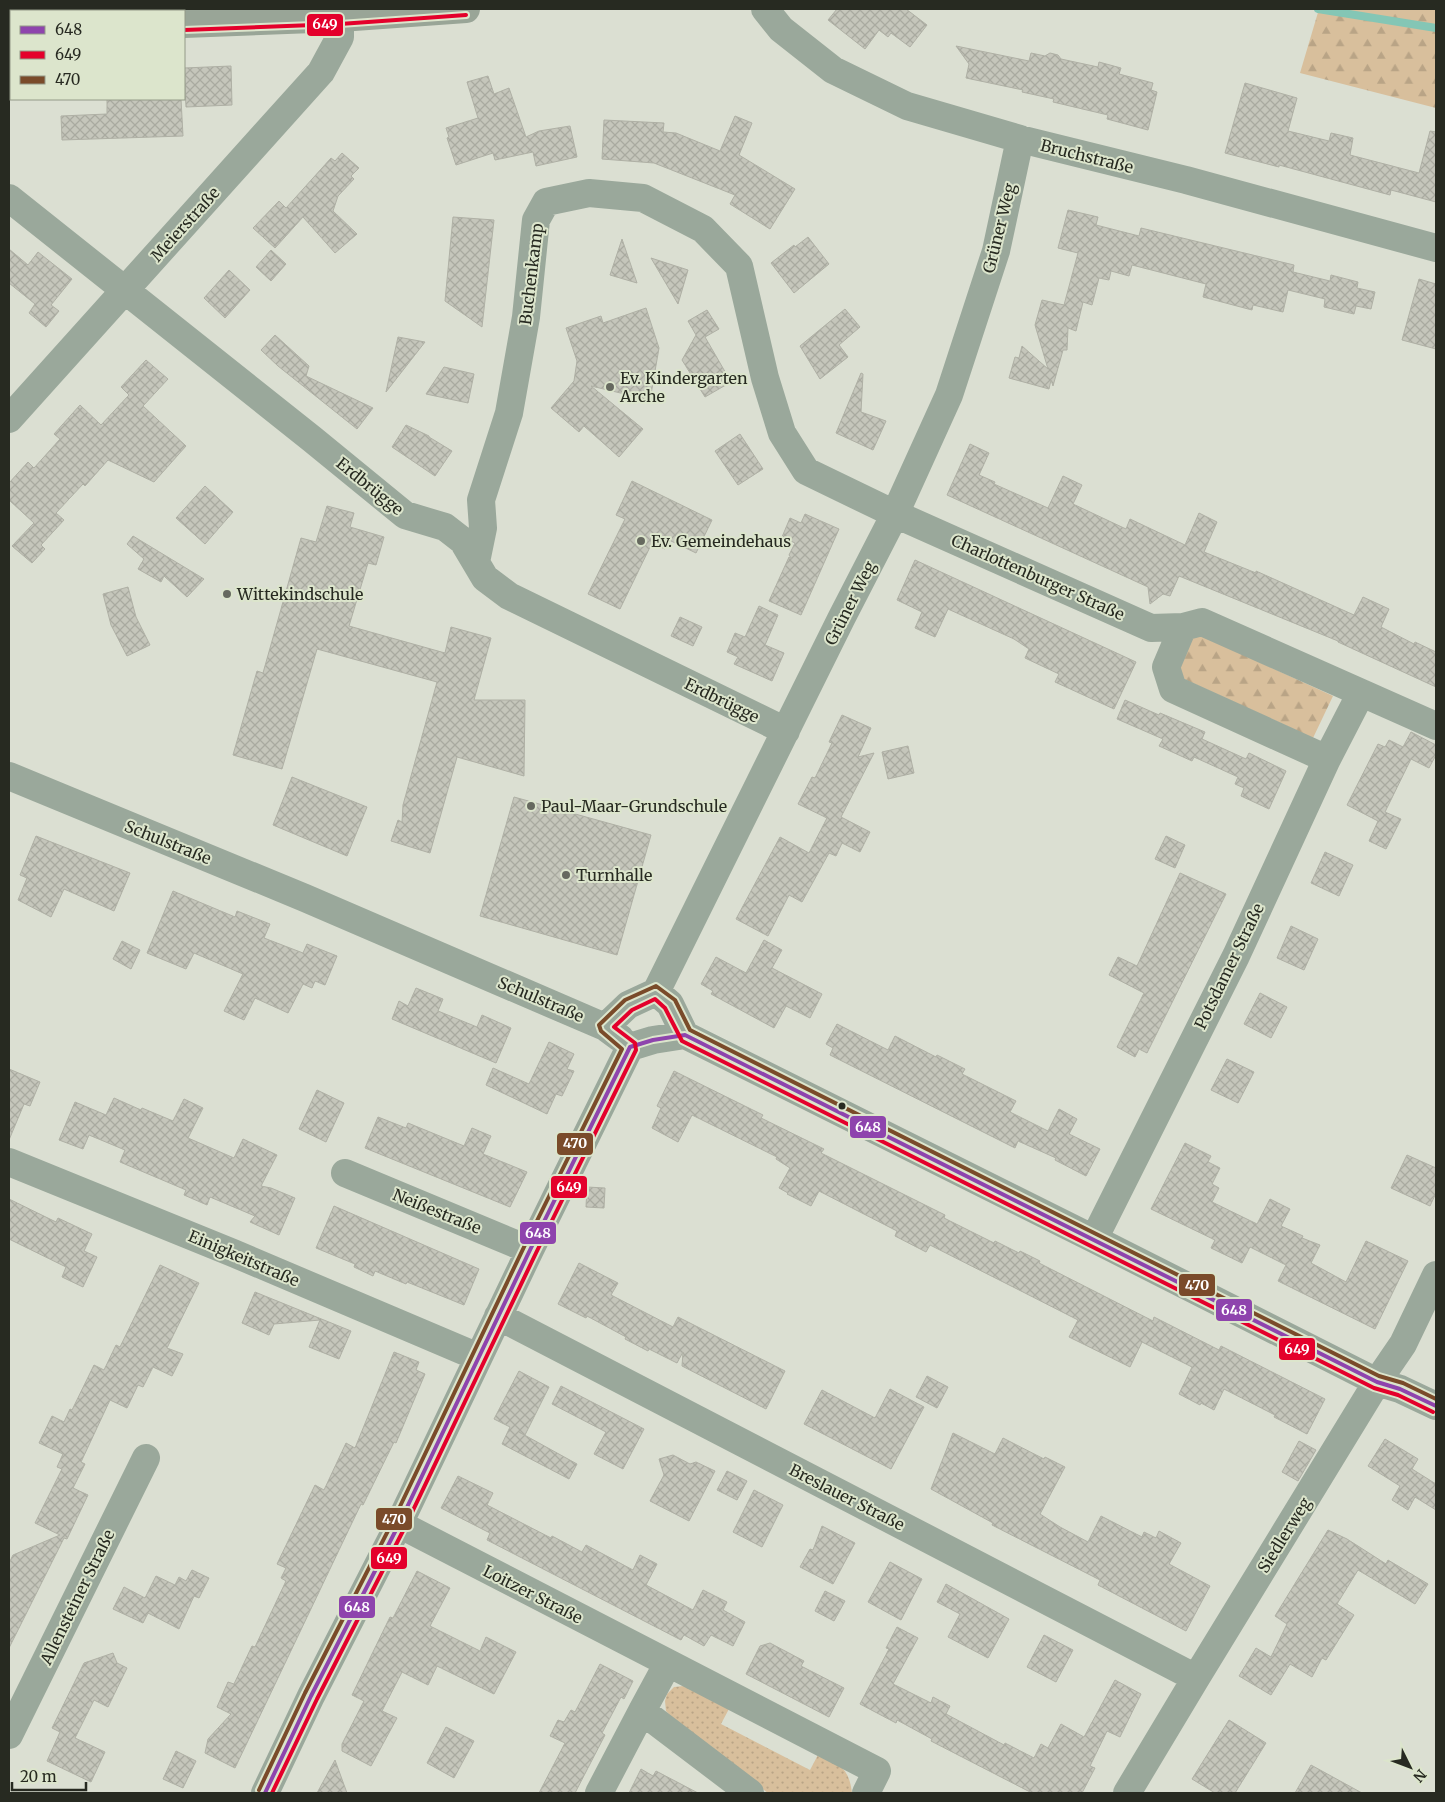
<svg xmlns="http://www.w3.org/2000/svg" width="1445" height="1802" font-family="Merriweather,serif">
  <style>
    .green { fill: url(#green-dots) }
    .forest { fill: url(#forest-firs) }
    .lines { fill: none; stroke-linecap: round; stroke-linejoin: round }
    .stream { stroke: #84c6b5; stroke-width: 8 }
    .building { fill: url(#building-cross-hatch); stroke: #afb0a5 }
    .minor { stroke: #9aa89b; stroke-width: 28 }
    .secondary { stroke: #99a597; stroke-width: 28 }
    .bus-1-casing { stroke: #dce5cc; stroke-width: 8 }
    .bus-2-casing { stroke: #dce5cc; stroke-width: 8 }
    .bus-3-casing { stroke: #dce5cc; stroke-width: 8 }
    .bus-1 { stroke: #8e44ad; stroke-width: 4 }
    .bus-2 { stroke: #e4002b; stroke-width: 4 }
    .bus-3 { stroke: #7a4b2a; stroke-width: 4 }
    .poi-dot { fill: #66695f; stroke: #dce5cc; stroke-width: 2 }
    .bus-dot { fill: #272a21; stroke: #dce5cc; stroke-width: 2 }
    .labels { text-anchor: middle; stroke-width: 4; stroke-linejoin: round; paint-order: stroke }
    .street-label { font-size: 16px; fill: #272a21; stroke: #dce5cc }
    .poi-label { font-size: 16px; fill: #272a21; stroke: #dce5cc; text-anchor: start }
    .line-badge { stroke: #dce5cc; stroke-width: 2 }
    .badge-label { font-size: 14px; text-anchor: middle; font-weight: bold; fill: #fff }
  </style>
  <defs>
    <pattern id="green-dots" width="8" height="8" patternUnits="userSpaceOnUse" patternTransform="scale(1.25)"><rect width="8" height="8" fill="#d8bf9c"/><path d="M2 2h.1M6 6h.1" fill="none" stroke="#b9a486" stroke-width="1.8" stroke-linecap="round"/></pattern>
    <pattern id="forest-firs" width="22" height="20" patternUnits="userSpaceOnUse" patternTransform="scale(1.25)"><rect width="22" height="20" fill="#d8bf9c"/><path d="M5 1l3.5 6h-7zM16 11l3.5 6h-7z" fill="#b9a486"/></pattern>
    <pattern id="building-cross-hatch" width="8" height="8" patternUnits="userSpaceOnUse" patternTransform="scale(1.25)"><rect width="8" height="8" fill="#c5c6bb"/><path d="M0 0l8 8M0 8l8-8" fill="none" stroke="#a9aaa0"/></pattern>
  </defs>
  <rect width="100%" height="100%" fill="#dbdfd2"/>
  <path class="green" d="M684,1686l46,21 -9,17 89,46 9,-17c21,11 30,15 33,40h-84l-91,-70 -11,-12 -1,-10 2,-7 7,-7z"/>
  <path class="forest" d="M1319,9h117v99l-136,-35z
    M1194,632l139,64 -20,42 -138,-63z"/>
  <g class="lines">
    <path class="stream" d="M1318,9l118,19"/>
  </g>
  <path class="building" d="M837,9h69l21,16 -17,22 -19,-14 -3,4 -9,-7 -14,19 -37,-29z
    M956,46l73,15 2,-8 14,3 5,-3 8,2 3,4 37,8 1,-5 22,6 -2,6 34,9 -2,7 6,2 -9,38 -41,-11 1,-4 -55,-13 1,-3 -32,-7 1,-2 -57,-12 3,-14z
    M231,66l1,39 -46,2 -2,-39z
    M488,76l6,18 15,-6 17,49 13,-6 31,-5 7,31 -41,9 -3,-14 -38,8 -2,-7 -37,12 -9,-27 2,-1 -3,-9 32,-10 -11,-36z
    M1245,83l52,15 -9,33 41,10 2,-8 22,5 -3,17 69,18 11,-42 6,1v70l-45,-12 -1,5 -111,-30v2l-54,-14z
    M107,99h74l2,37 -121,4 -1,-24 46,-2z
    M735,116l17,7 -13,32 56,34 -25,40 -40,-25 5,-9 -81,-32 -52,-4 2,-39 60,3 -1,9 13,1 44,18z
    M342,153l17,15 -8,8 3,3 -16,17 -5,15 24,23 -22,19 -32,-36 -28,31 -22,-20 26,-27 7,7 45,-50 4,3z
    M1068,210l30,7 -2,8 43,11 2,-8 153,37 -1,7 37,9 1,-6 27,7 -1,6 18,4 -4,17 -15,-3 -2,8 -30,-7 1,-8 -37,-9 -5,22 -30,-7 -1,5 -49,-13 3,-13 -74,-19 -3,11 -18,-5 -2,9 -10,-2 -7,27 -9,-3 -7,29 -8,-3 -1,22h-4l-10,36 -2,-6 -2,9 -40,-11 6,-21 4,1 3,-12 26,23 -13,-44 7,-25 22,5 14,-52 -20,-5z
    M453,217l41,3 -12,107 -37,-26z
    M808,237l21,27 -35,29 -23,-30 23,-18 1,2z
    M622,239l15,44 -27,-8z
    M9,249l19,16 10,-13 34,27 -21,26 8,6 -13,16 -17,-14 6,-9 -26,-21z
    M271,250l15,14 -15,17 -15,-14z
    M651,258l37,12 -10,34z
    M229,270l21,20 -25,28 -21,-20z
    M1419,279l17,5v65l-34,-9z
    M646,308l13,40 -9,52 -59,-14 52,43 -24,28 -35,-31 -5,6 -28,-24 23,-27 3,-20 -11,-33 35,-12 2,7z
    M845,309l15,18 -21,18 9,12 -28,22 -20,-33z
    M707,310l12,19 -14,8 26,45 -26,15 -23,-37 14,-25 -8,-14z
    M275,335l34,31 -3,10 67,32 -16,21 -79,-63 -17,-16z
    M398,337l27,5 -39,50z
    M146,360l22,19 -25,27 43,40 -32,36 -46,-22 -23,26 -2,-2 -27,29 8,7 -23,25 4,4 -13,14 -20,-17 22,-23 -25,-23v-17l19,-21 6,6 26,-29 -6,-5 26,-29 21,20 28,-30 -8,-8z
    M444,367l30,7 -6,29 -42,-9z
    M861,373l2,1 -2,38 25,9 -13,29 -37,-17z
    M406,425l23,11v1l23,14 -17,25 -43,-29z
    M740,434l23,35 -25,16 -23,-34z
    M970,444l19,9 -10,22 16,7 -1,2 54,24 15,-32 19,9 -9,19 53,25 4,-10 55,26 14,-32 18,9 -13,30 52,21v-2l98,44 9,-18 26,12 -8,18 33,17 1,-2 21,10v35l-98,-45v-1l-159,-65 -9,20 -7,-2 -13,10 -2,-17 -201,-92z
    M632,481l80,39 -16,33 -27,-13 -4,9 -13,-6 -32,66 -32,-15 37,-75 -9,-4z
    M205,486l28,26 -28,32 -29,-26z
    M327,506l27,7 -4,14 34,10 -8,28 -8,-2 -19,63 96,27 6,-26 40,11 -17,62h51l-1,76 -67,-19 -27,96 -39,-12 7,-21 4,2 1,-17 34,-123 -120,-33 -35,120 -49,-14 24,-84 6,2 38,-135 15,4z
    M805,514l34,15 -38,86 -32,-14 20,-44 3,2 -3,-4 6,-12 -13,-6 8,-19 11,5z
    M133,536l28,17 43,26 -17,18 -23,-21 -3,6 -23,-13 6,-10 -17,-15z
    M915,560l221,102 -22,47 -59,-27 4,-8 -34,-16 4,-9 -15,-10 -66,-30 -13,28 -20,-9 7,-16 -25,-12z
    M128,587l8,30 14,28 -23,11 -16,-31 -8,-31z
    M759,606l19,9 -13,30 19,8 -12,28 -38,-17 4,-7 -11,-5 8,-19 10,4z
    M680,617l22,10 -9,19 -22,-10z
    M1125,700l34,15 1,-2 45,19 -3,7 44,20 3,-6 37,18 -17,38 -28,-13 3,-8 -9,-4 3,-7 -44,-20 -2,4 -33,-15 4,-7 -46,-20z
    M842,715l29,13 -13,29 16,-4 -33,64 29,15 -10,20 -18,-9 -6,13 -7,-3 -27,49 -13,-7 -21,41 -32,-17 44,-82 29,16 18,-35 -29,-14 14,-27 3,1 17,-35 -3,-1z
    M1411,732l25,13v10l-7,13 -18,-9 -26,53 16,7 -15,30 -17,-8 9,-20 -31,-16 31,-61 7,3 4,-7 14,7z
    M908,746l6,27 -26,6 -6,-27z
    M292,777l75,30 -20,49 -74,-31z
    M514,797l137,38 -34,120 -137,-39z
    M36,836l94,37 -16,38 -50,-22 -13,28 -33,-17 9,-22 -7,-3z
    M1166,836l19,9 -10,23 -20,-9z
    M1325,852l28,13 -14,31 -28,-13z
    M1180,873l46,21 -79,159 -8,-4 -4,8 -18,-10 27,-54 -35,-18 9,-18 19,9z
    M173,891l62,26 2,-6 33,13 -6,14 39,15 4,-9 30,12 -12,29 -10,-4 -3,7 -9,-4 -15,29 -33,-15 -11,22 -20,-9 19,-37 -49,-21 -8,16 -39,-16z
    M1291,926l27,13 -14,31 -27,-12z
    M764,940l18,10 -10,18 50,26 -12,24 -24,-12 -12,22 -63,-34 2,-3 -12,-7 15,-27 30,16z
    M122,941l18,9 -9,19 -18,-10z
    M416,988l27,11 -5,12 39,16 5,-12 29,13 -15,35 -104,-44 7,-18 9,5z
    M1260,993l27,14 -16,31 -27,-14z
    M837,1024l51,26 7,-14 41,21 1,-2 28,14 -3,5 54,27 -6,11 38,19 11,-22 18,10 -8,15 31,15 -14,27 -31,-16 1,-2 -38,-17 -3,7 -185,-93 3,-7 -7,-4z
    M549,1042l25,12 -7,15 7,2 -12,25 -6,-2 -9,20 -61,-29 7,-17 36,16z
    M1227,1059l27,13 -16,31 -27,-13z
    M9,1069l31,13 -10,24 -6,-2 -15,36z
    M674,1071l89,44 -2,3 63,31 -3,4 124,62 -1,3 50,25 1,-2 24,12 1,-2 20,10 -1,2 114,58 1,-4 65,33 2,-4 104,53 -18,35 -33,-17 1,-2 -51,-26 -10,21 -13,-7 -1,2 -21,-11 13,-27 -50,-25 -12,25 -61,-30 9,-17 -55,-28 -93,-47 -4,7 -31,-16 2,-5 -78,-40 -8,15 -24,-12 1,-1 -9,-5 11,-20 -14,-9 1,-2 -85,-42 -14,27 -26,-14 9,-20 -4,-2z
    M317,1090l27,13 -18,39 -27,-13z
    M114,1098l27,12 1,-2 31,13 11,-22 19,9 -15,30 46,20 9,-19 34,16 -16,31 10,2 24,10 -16,37 -29,-13 5,-6 -45,-19 -3,8 -23,-10 2,-5 -66,-28 5,-12 -36,-15 -6,14 -24,-9 16,-38 31,13z
    M378,1117l28,11 2,-5 56,23 8,-18 19,8 -8,18 44,18 -17,35 -145,-59z
    M1185,1143l26,13 -3,6 12,6 -8,16 7,4 -7,14 45,22 13,-25 20,10 -9,17 22,10 -1,2 18,7 -9,18 35,19 20,-41 42,20 -33,68 -97,-48 8,-16 -36,-18 -8,16 -31,-15 4,-8 -64,-31z
    M1407,1155l29,13v25l-6,13 -39,-18z
    M587,1187l18,1 -1,20 -18,-1z
    M9,1199l47,23 2,-4 34,16 -8,17 13,6 -14,30 -21,-10 4,-10 -57,-28z
    M334,1206l145,63 -15,36 -57,-23 -1,2 -31,-13 -2,5 -19,-9 1,-3 -39,-16z
    M579,1263l39,20 -7,12 62,32 5,-10 107,54 -19,38 -84,-43 1,-14 -6,11 -28,-14 -1,2 -23,-12 1,-2 -39,-21 -1,2 -28,-14z
    M160,1265l39,18 -32,65 16,6 -11,22 -19,-9 -10,20 -5,-2 -11,23 -17,-8 -29,62 4,2 -12,24 15,7 -21,44 -3,-1 -55,110v-85l4,-8 47,-20 -25,-12 27,-54 -5,-2 6,-13 -24,-11 13,-27 12,6 6,-13 2,1 22,-45 10,5 12,-25 4,2z
    M255,1292l96,39 -12,28 -30,-12 11,-27 -46,4 -5,11 -27,-12z
    M394,1352l25,10 -3,8 9,4 -29,69 -2,-1 -31,63 -2,-1 -126,264 -30,-15 3,-14 23,-25 -14,-7 11,-25 6,2 18,-38 3,1 31,-66 -5,-3 5,-10 -9,-4 38,-79 9,5 22,-47 9,5z
    M519,1371l30,16 -24,48 -6,-3 58,32 -8,15 -67,-35 8,-17 -16,-8z
    M927,1376l21,11 -11,21 -21,-11z
    M561,1386l83,43 -21,40 -29,-15 12,-22 -54,-28z
    M890,1389l34,18 -33,62 -87,-45 18,-34 53,28z
    M953,1433l42,21 8,-16 41,21 1,-2 20,10 -25,47 20,13 28,15 13,-26 41,21 2,-5 12,6 3,-7 22,12 -12,21 41,22 -24,45 -88,-46 2,-5 -108,-55 1,-2 -62,-34z
    M1385,1439l33,20 -6,10 24,15v26l-21,-13 -7,13 -16,-10 8,-14 -32,-20z
    M1299,1441l17,9 -18,31 -16,-9z
    M673,1455l17,9 6,-2 19,9 -26,50 -39,-20 14,-26 -5,-16z
    M727,1471l20,10 -10,19 -20,-10z
    M458,1476l35,17 -6,12 64,33 1,-2 30,16 4,-7 47,25 7,-15 17,9 -11,21 47,25 10,-20 24,12 -4,8 22,12 -12,24 -22,-11 -7,11 -20,-11 -3,5 -194,-100 3,-7 -49,-25z
    M754,1490l29,15 -21,42 -29,-15z
    M822,1526l33,17 -22,41 -33,-17 10,-18 3,1z
    M1328,1530l19,9 39,25 2,-4 40,24 -13,20 -57,-34 -21,34 17,11 -28,45 -4,-2 -10,19 -22,-13 -19,31 -32,-19 17,-28 15,9 16,-33 -12,-8z
    M890,1562l32,17 -21,41 -33,-18z
    M192,1570l17,8 -10,20 -5,-2 -15,33 -31,-16 -5,10 -30,-14 11,-22 21,11 11,-22 19,9 4,-8 7,4z
    M417,1571l33,17 -20,38 50,25 6,-14 30,15 -22,42 -57,-28 -9,19 -26,-13 -20,39 15,7 -26,48 -29,-15v-7l22,-43 -12,-6 38,-78 3,1z
    M946,1584l63,35 -21,39 -40,-21 12,-23 -23,-12z
    M825,1591l20,10 -11,20 -19,-10z
    M897,1627l21,11 -25,46 38,19 2,-6 17,9 -4,8 58,31 1,-2 29,15 7,-14 7,4 13,-24 23,13 31,-57 26,14 -21,43 -13,-6 -17,35 5,2 -13,25h-50l-101,-52 1,-2 -35,-19 -1,3 -36,-19 29,-55 -3,-1z
    M1044,1635l29,15 -17,32 -29,-15z
    M770,1643l34,18 -3,5 43,22 -15,29 -83,-43 14,-28z
    M113,1653l4,10 10,5 -19,39 -14,-7 -19,38 30,14 -14,30 -44,-21 13,-29 -8,-4 32,-65z
    M600,1664l33,17 -9,18 -3,-2 -19,36 3,2 -30,58h-36l26,-50 -15,-7 8,-16 6,2 7,-12 4,2z
    M1229,1720l37,23 -31,50h-20l-23,-14z
    M446,1727l28,14 -20,37 -27,-15z
    M176,1751l20,10 -13,27 -20,-9z
    M335,1760l12,33h-30z
    M1311,1765l51,28h-67z
    M641,1769l12,7 3,-5 42,22h-69z"/>
  <g class="lines">
    <path class="minor" d="M765,9l16,20 52,41 74,36 113,33 166,41 250,68
      M9,198l303,241 93,76 40,12 18,14 22,37 24,18 277,135
      M9,419l312,-347 19,-35v-19
      M476,562l7,-34 -2,-28 28,-87 17,-96 10,-97 10,-18 43,-9 54,5 60,31 36,37 26,112 17,55 24,38 89,43 256,114 32,-1 19,-5 234,104
      M1183,627l-17,40 7,22 154,70
      M9,776l296,122 300,129 15,11
      M656,992l14,12 15,31
      M605,1027l23,-22 28,-13 185,-373 54,-105 54,-119 47,-144 24,-112
      M630,1047l23,-7 32,-5 409,204 283,143 23,7 36,17
      M9,1162l224,91 245,104
      M345,1173l185,77
      M1094,1239l142,-283 91,-197 34,-66
      M498,1316l698,362
      M399,1524l478,247 -11,22
      M668,1663l-26,48 108,82
      M9,1735l137,-277
      M265,1793l46,-97 88,-172 131,-274 100,-203
      M599,1793l43,-82
      M1127,1793l69,-115 181,-296 26,-38 33,-69"/>
    <path class="secondary" d="M184,24l156,-6 126,-9
      M9,30h2"/>
    <g class="bus-1-casing">
      <path id="bus-1" d="M630,1047l23,-7 32,-5 692,347 23,7 36,17
        M265,1793l46,-97 88,-172 131,-274 100,-203"/>
    </g>
    <g class="bus-2-casing">
      <path id="bus-2" d="M184,30l156,-6 126,-9
        M272,1793l45,-94 88,-172 131,-274 100,-203 -1,-7 -21,-16 18,-17 23,-11 10,9 17,33 692,347 24,7 35,17"/>
    </g>
    <g class="bus-3-casing">
      <path id="bus-3" d="M259,1790l46,-97 88,-172 131,-274 98,-198 -21,-18 -2,-6 26,-25 31,-14 19,14 15,30 689,346 24,7 33,16"/>
    </g>
    <use href="#bus-1" class="bus-1"/>
    <use href="#bus-2" class="bus-2"/>
    <use href="#bus-3" class="bus-3"/>
  </g>
  <g class="poi-dot">
    <circle cx="610" cy="387" r="5"/>
    <circle cx="641" cy="541" r="5"/>
    <circle cx="227" cy="594" r="5"/>
    <circle cx="531" cy="806" r="5"/>
    <circle cx="566" cy="875" r="5"/>
  </g>
  <circle class="bus-dot" cx="842" cy="1106" r="4.5"/>
  <g class="labels">
    <g class="street-label">
      <text transform="translate(1087 156) rotate(14)" y="6">Bruchstraße</text>
      <text transform="translate(185 224) rotate(-48)" y="6">Meierstraße</text>
      <text transform="translate(999 228) rotate(-76)" y="6">Grüner Weg</text>
      <text transform="translate(531 274) rotate(-83)" y="6">Buchenkamp</text>
      <text transform="translate(370 486) rotate(39)" y="6">Erdbrügge</text>
      <text transform="translate(1038 577) rotate(24)" y="6">Charlottenburger Straße</text>
      <text transform="translate(850 603) rotate(-63)" y="6">Grüner Weg</text>
      <text transform="translate(722 700) rotate(26)" y="6">Erdbrügge</text>
      <text transform="translate(168 842) rotate(22)" y="6">Schulstraße</text>
      <text transform="translate(1229 966) rotate(-64)" y="6">Potsdamer Straße</text>
      <text transform="translate(541 999) rotate(23)" y="6">Schulstraße</text>
      <text transform="translate(437 1211) rotate(22)" y="6">Neißestraße</text>
      <text transform="translate(244 1258) rotate(23)" y="6">Einigkeitstraße</text>
      <text transform="translate(847 1497) rotate(27)" y="6">Breslauer Straße</text>
      <text transform="translate(1284 1535) rotate(-58)" y="6">Siedlerweg</text>
      <text transform="translate(533 1594) rotate(27)" y="6">Loitzer Straße</text>
      <text transform="translate(77 1597) rotate(-64)" y="6">Allensteiner Straße</text>
    </g>
    <g class="poi-label">
      <text x="620" y="384">Ev. Kindergarten<tspan x="620" dy="18">Arche</tspan></text>
      <text x="651" y="547">Ev. Gemeindehaus</text>
      <text x="237" y="600">Wittekindschule</text>
      <text x="541" y="812">Paul-Maar-Grundschule</text>
      <text x="576" y="881">Turnhalle</text>
    </g>
  </g>
  <g class="line-badge">
    <rect x="306" y="13" width="38" height="24" rx="5" fill="#e4002b"/>
    <rect x="849" y="1115" width="38" height="24" rx="5" fill="#8e44ad"/>
    <rect x="556" y="1132" width="38" height="24" rx="5" fill="#7a4b2a"/>
    <rect x="550" y="1175" width="38" height="24" rx="5" fill="#e4002b"/>
    <rect x="519" y="1221" width="38" height="24" rx="5" fill="#8e44ad"/>
    <rect x="1178" y="1273" width="38" height="24" rx="5" fill="#7a4b2a"/>
    <rect x="1215" y="1298" width="38" height="24" rx="5" fill="#8e44ad"/>
    <rect x="1278" y="1337" width="38" height="24" rx="5" fill="#e4002b"/>
    <rect x="375" y="1507" width="38" height="24" rx="5" fill="#7a4b2a"/>
    <rect x="370" y="1546" width="38" height="24" rx="5" fill="#e4002b"/>
    <rect x="338" y="1595" width="38" height="24" rx="5" fill="#8e44ad"/>
  </g>
  <g class="badge-label">
    <text x="325" y="29">649</text>
    <text x="868" y="1132">648</text>
    <text x="575" y="1148">470</text>
    <text x="569" y="1192">649</text>
    <text x="538" y="1238">648</text>
    <text x="1197" y="1290">470</text>
    <text x="1234" y="1315">648</text>
    <text x="1297" y="1354">649</text>
    <text x="394" y="1524">470</text>
    <text x="389" y="1563">649</text>
    <text x="357" y="1612">648</text>
  </g>
  <rect width="1445" height="1802" fill="none" stroke="#272a21" stroke-width="20"/>
  <rect x="10" y="10" width="175" height="90" fill="#dce5cc" stroke="#949a88"/>
  <rect x="20" y="26" width="25" height="8" fill="#8e44ad" stroke="#949a88"/>
  <text x="55" y="35" font-size="15" fill="#272a21">648</text>
  <rect x="20" y="51" width="25" height="8" fill="#e4002b" stroke="#949a88"/>
  <text x="55" y="60" font-size="15" fill="#272a21">649</text>
  <rect x="20" y="76" width="25" height="8" fill="#7a4b2a" stroke="#949a88"/>
  <text x="55" y="85" font-size="15" fill="#272a21">470</text>
  <g transform="translate(1410 1767) rotate(132)" stroke="#dce5cc" stroke-width="4" paint-order="stroke">
  <path d="M0-4L9 19L0 12L-9 19Z" fill="#272a21"/>
  <text y="-8" font-size="14" font-weight="bold" text-anchor="middle" fill="#272a21">N</text>
  </g>
  <path d="M12 1782v8h74v-8" fill="none" stroke="#272a21" stroke-width="2.5"/>
  <text x="20" y="1782" font-size="15" fill="#272a21" stroke="#dce5cc" stroke-width="4" paint-order="stroke">20 m</text>
</svg>
